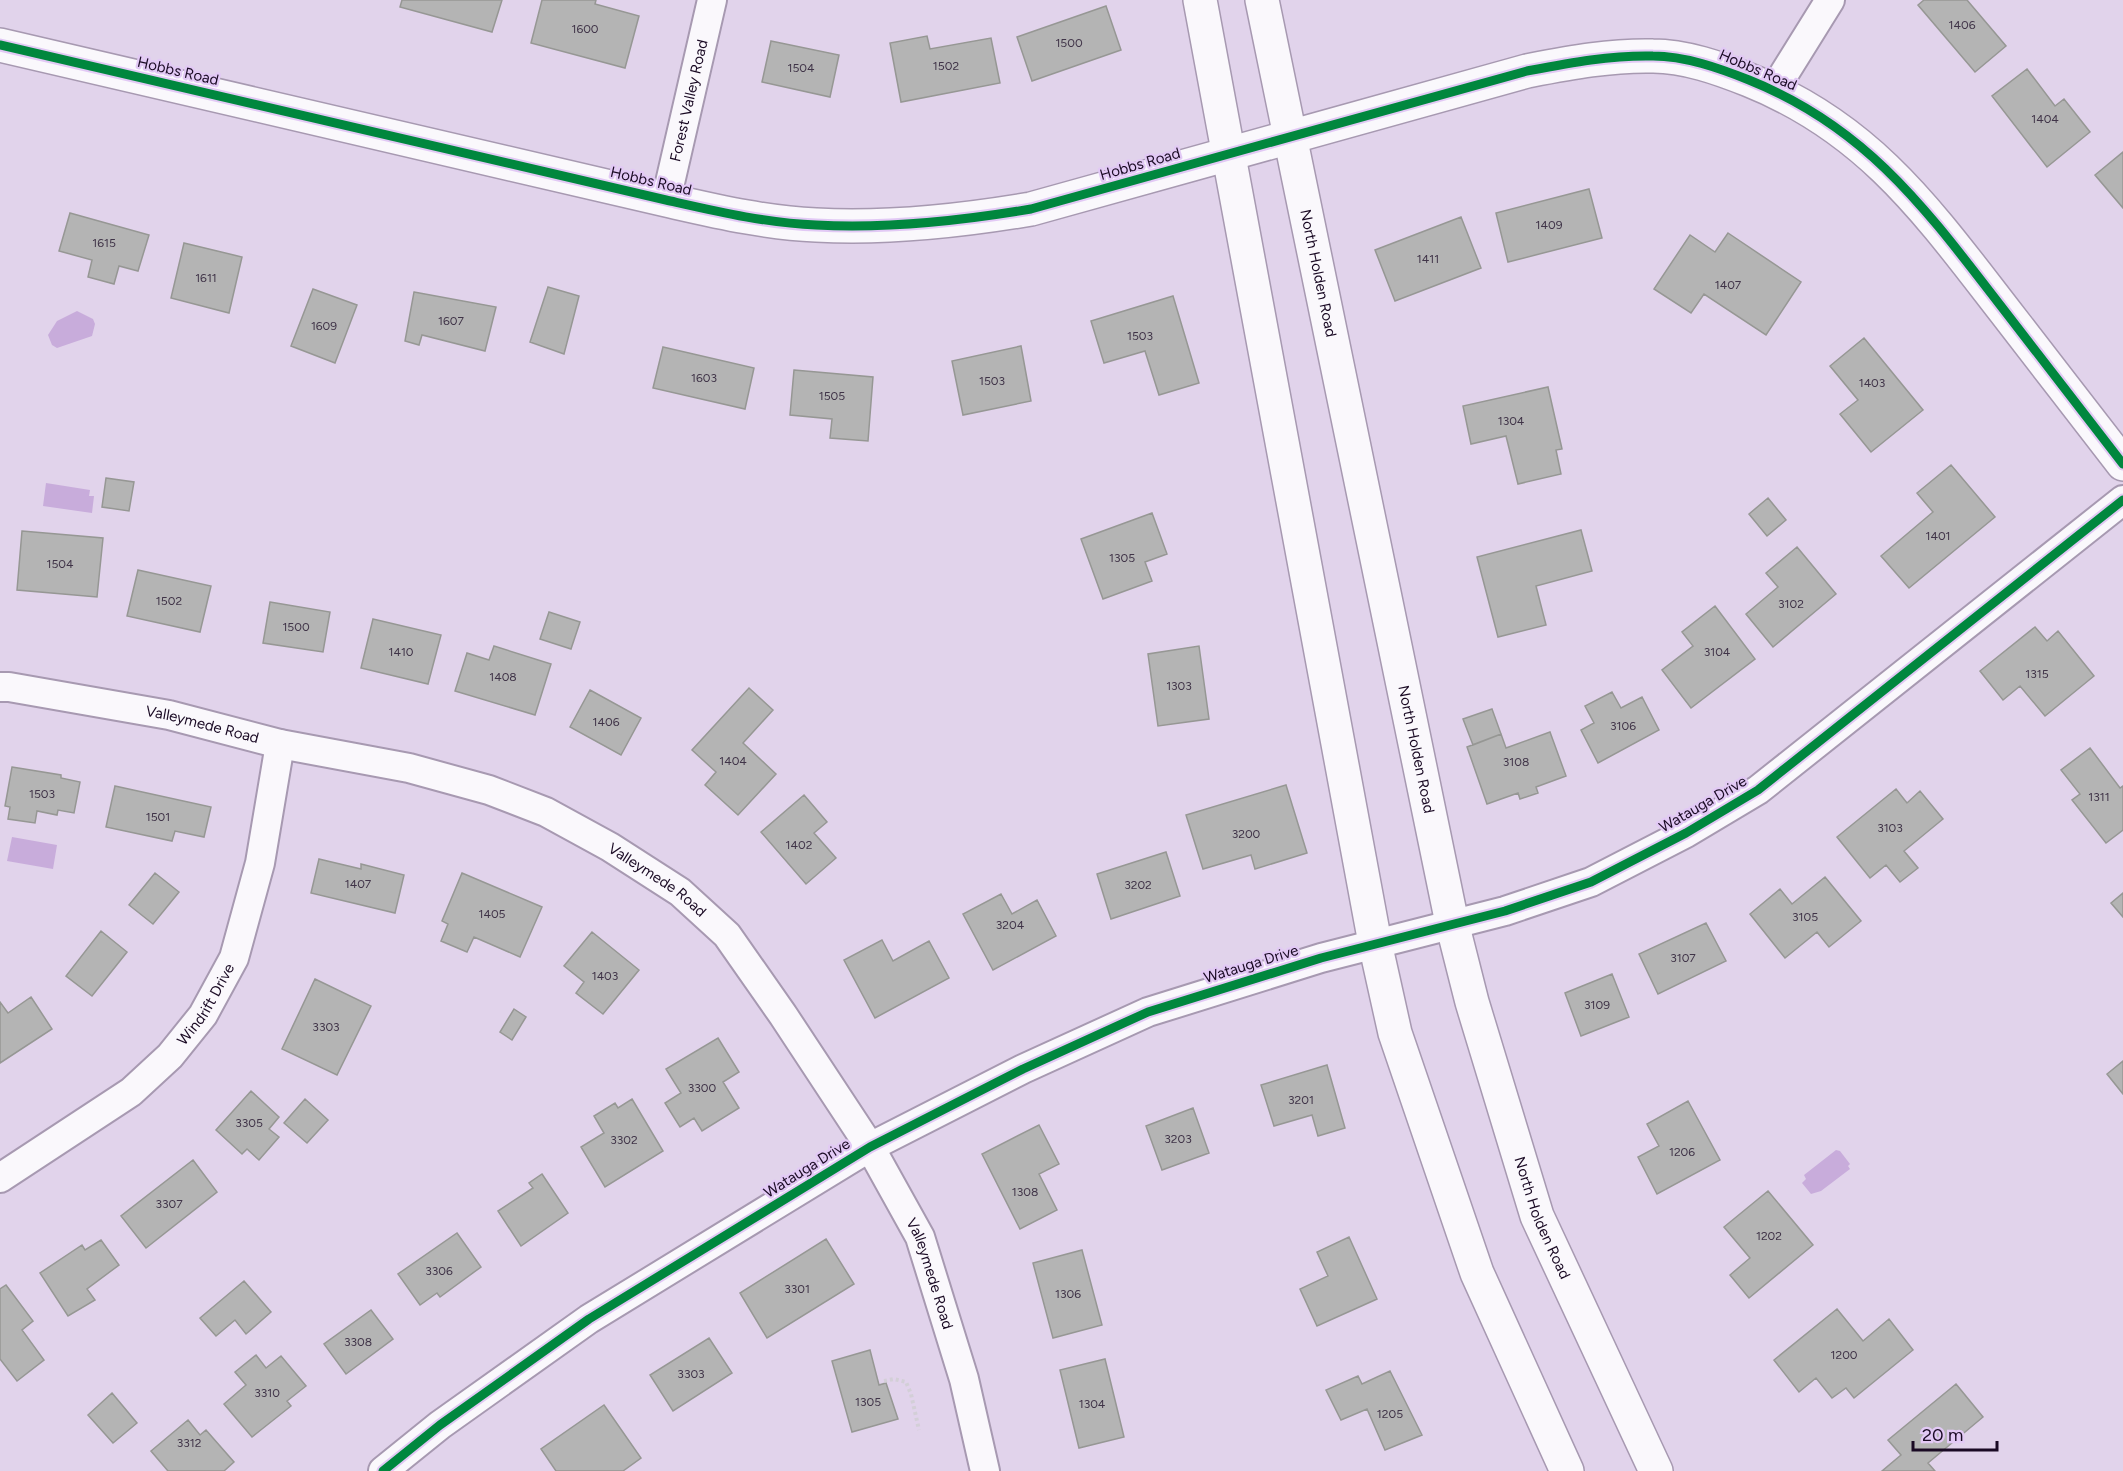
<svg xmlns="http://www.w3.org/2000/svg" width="2123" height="1471" font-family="Figtree,sans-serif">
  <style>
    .water { fill: #c8acdb }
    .building { fill: #b4b4b4; stroke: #969794; stroke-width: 1.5 }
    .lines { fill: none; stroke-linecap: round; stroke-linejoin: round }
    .street-casing { stroke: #a799b1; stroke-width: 32 }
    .secondary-casing { stroke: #a799b1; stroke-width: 36 }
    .path { stroke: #d3cfd7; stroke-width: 4; stroke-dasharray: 3 3; stroke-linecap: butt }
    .street { stroke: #faf8fc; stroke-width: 28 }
    .secondary { stroke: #faf8fc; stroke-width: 33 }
    .cycleway-casing { stroke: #e2c9f5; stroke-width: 13 }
    .cycleway { stroke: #00873e; stroke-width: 9 }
    .labels { text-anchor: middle; stroke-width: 4.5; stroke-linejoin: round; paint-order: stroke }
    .number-label { font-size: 12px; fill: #403448 }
    .street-label { font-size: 15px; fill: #1a0a24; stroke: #e2c9f5 }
  </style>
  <rect width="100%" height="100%" fill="#e1d3eb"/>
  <path class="water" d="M77,311l16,8 2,5 -3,12 -35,12 -5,-3 -4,-10 9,-14z
    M46,483l44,7 -1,6h5l-2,17 -49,-7z
    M12,837l45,8 -4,24 -46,-8z
    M1836,1150l4,1 10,13 -2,2 2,3 -29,22 -10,3 -9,-11 4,-4 -2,-4z"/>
  <path class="building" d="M402,0h100l-10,32 -92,-25z
    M542,0h54l-1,4 44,12 -14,52 -94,-25z
    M1924,0h43l39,46 -31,26 -57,-67z
    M1106,6l15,44 -89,31 -15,-44z
    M927,36l3,13 61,-11 9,45 -99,19 -11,-59z
    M771,41l68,14 -9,42 -68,-15z
    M2027,69l28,37 9,-7 26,33 -43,35 -55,-71z
    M2123,152v56l-28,-33z
    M1589,189l13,49 -94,24 -12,-49z
    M70,213l79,22 -11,36 -19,-5 -5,18 -26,-7 4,-17 -33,-9z
    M1461,217l20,51 -86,33 -20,-51z
    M1728,233l73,49 -35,53 -62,-41 -13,19 -37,-24 36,-54 25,17z
    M184,243l58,14 -13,56 -58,-15z
    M548,287l31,9 -15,58 -34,-12z
    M313,289l44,16 -22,58 -44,-17z
    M414,292l82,15 -11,44 -63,-16 -3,10 -14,-4z
    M1173,296l26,87 -40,12 -14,-44 -41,12 -13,-42z
    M1864,338l59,72 -52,42 -31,-38 18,-14 -28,-34z
    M1021,346l10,55 -68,14 -11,-54z
    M663,347l91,21 -9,41 -92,-21z
    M794,370l79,7 -5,64 -38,-3 2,-19 -42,-4z
    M1548,387l14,62 -6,1 5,24 -43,10 -12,-48 -35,8 -8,-38z
    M1951,465l44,52 -86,71 -28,-32 52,-44 -16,-19z
    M106,478l28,4 -5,29 -27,-4z
    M1768,498l18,22 -19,16 -18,-22z
    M1152,513l15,41 -22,8 7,19 -49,18 -22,-60z
    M1581,530l11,41 -56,15 10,39 -48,12 -21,-80z
    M22,531l81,7 -6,59 -80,-7z
    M1797,547l39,47 -63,53 -27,-33 32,-27 -12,-14z
    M138,570l73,16 -11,46 -73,-16z
    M270,602l60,10 -7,40 -60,-9z
    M1715,606l40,53 -64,49 -29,-38 31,-24 -11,-14z
    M549,612l31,10 -9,27 -31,-10z
    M373,619l68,16 -13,49 -67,-16z
    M2035,627l12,14 11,-10 36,45 -49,40 -25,-30 -17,14 -23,-29z
    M494,646l57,18 -16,51 -80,-24 12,-38 22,7z
    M1199,646l10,73 -51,7 -10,-72z
    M749,688l24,22 -30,33 33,31 -38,41 -33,-30 11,-13 -24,-22z
    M590,690l51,28 -20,37 -51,-28z
    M1612,692l9,16 21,-11 17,33 -61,33 -17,-33 13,-7 -9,-17z
    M1492,709l9,25 -28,11 -10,-26z
    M1550,732l16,44 -30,11 2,6 -18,6 -2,-6 -31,11 -20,-57 34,-13 5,14z
    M2090,748l30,40 3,-2v44l-17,13 -34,-43 8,-6 -19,-24z
    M12,767l49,8v3l19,4 -6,31 -16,-3 -1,5 -20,-4 -2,12 -27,-4 2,-12 -5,-1z
    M1286,785l21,68 -52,16 -4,-14 -48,14 -17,-54z
    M115,786l96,21 -7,30 -29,-6 -3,10 -66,-14z
    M1896,789l11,14 13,-12 23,28 -39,32 14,17 -18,14 -14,-17 -16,13 -33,-41z
    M804,795l23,27 -13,11 22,25 -30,26 -45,-52z
    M1166,852l14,44 -69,23 -14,-45z
    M319,859l42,10v-5l43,11 -9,38 -84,-20z
    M155,873l24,19 -26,32 -24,-19z
    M462,873l80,34 -22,50 -46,-20 -7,15 -26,-11 7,-17 -6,-3z
    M1825,877l36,44 -32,26 -12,-15 -32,26 -35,-44 30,-25 12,15z
    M2123,893v24l-12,-14z
    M1001,894l11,20 25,-14 19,36 -63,34 -30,-56z
    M1706,923l20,38 -68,33 -19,-40z
    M101,931l26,21 -35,44 -26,-20z
    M592,932l47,38 -36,44 -27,-21 8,-11 -20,-16z
    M882,940l11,21 36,-20 20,37 -74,40 -31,-58z
    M1612,974l17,43 -48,19 -16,-43z
    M315,979l56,27 -34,69 -55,-26z
    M31,997l21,32 -52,34v-61l8,11z
    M514,1009l12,8 -14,23 -12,-8z
    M718,1038l21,34 -16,10 16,26 -37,23 -8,-13 -14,9 -15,-24 16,-10 -15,-24z
    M2123,1061v33l-16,-20z
    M1327,1065l18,63 -27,8 -6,-21 -38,11 -13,-41z
    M251,1091l28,26 -10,12 10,8 -20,23 -12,-11 -5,5 -26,-24z
    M305,1099l23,21 -21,23 -23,-20z
    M632,1099l31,52 -58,36 -24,-40 23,-14 -10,-17 21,-13 3,5z
    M1688,1101l32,59 -63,34 -19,-37 21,-11 -12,-22z
    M1193,1108l16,45 -47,17 -16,-44z
    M1039,1125l20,39 -20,10 18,36 -37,19 -38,-75z
    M193,1160l24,32 -71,56 -25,-32z
    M542,1174l26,39 -47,33 -23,-35 35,-23 -4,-5z
    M1768,1191l45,54 -64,53 -19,-23 20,-17 -26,-31z
    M457,1233l24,34 -41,30 -3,-4 -17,12 -22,-31z
    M1349,1237l28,62 -60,27 -17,-37 28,-13 -11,-24z
    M826,1239l28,45 -87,54 -27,-45z
    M101,1240l18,25 -32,24 8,11 -27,16 -28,-43 42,-28 3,5z
    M1082,1250l20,75 -49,13 -20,-75z
    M244,1281l27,31 -25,22 -11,-14 -19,16 -16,-18z
    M6,1285l27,36 -11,9 22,30 -27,21 -17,-22v-70z
    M1837,1309l26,32 26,-22 24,31 -59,48 -8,-10 -14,10 -16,-20 -17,14 -25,-32z
    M371,1310l22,29 -47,35 -22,-30z
    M709,1338l23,35 -59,38 -23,-36z
    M870,1350l9,35 7,-2 12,36 -46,13 -20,-71z
    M256,1355l10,13 15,-12 25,30 -19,15 4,5 -39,31 -28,-33 22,-19 -11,-13z
    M1105,1359l19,78 -45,11 -19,-78z
    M1390,1371l32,64 -37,15 -18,-41 -26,11 -15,-30 32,-14 4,8z
    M1956,1384l27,33 -55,46 7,8h-53l19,-16 -13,-15z
    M112,1393l25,30 -24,20 -25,-28z
    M604,1405l37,53 -18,13h-67l-15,-22z
    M188,1420l12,15 6,-5 28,32 -10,9h-56l-17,-20z"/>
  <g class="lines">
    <g class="street-casing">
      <g id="street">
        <path d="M1774,90l56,-90"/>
        <path id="s1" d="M666,200l46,-200"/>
        <path id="s2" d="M0,687h9l160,28 111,29 129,24 80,22 57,22 64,35 70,45 47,43 56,80 87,132 50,90 44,142 21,92"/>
        <path id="s3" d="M0,1178l131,-86 39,-36 33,-41 31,-57 26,-95 20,-119"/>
        <path d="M383,1471l57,-46 149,-106 281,-172 153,-78 125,-57 173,-54 184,-47 86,-29 95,-49 72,-43 365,-290"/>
      </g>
    </g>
    <g class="secondary-casing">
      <g id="secondary">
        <path d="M1200,0l175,943 20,90 82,240 90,198"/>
        <path id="s4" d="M1262,0l190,923 20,79 65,214 119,255"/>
        <path d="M0,45l666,155c49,11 99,23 150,25 72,4 144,-4 215,-16l496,-138c42,-8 83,-16 126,-15 32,0 66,12 96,24 120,48 179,132 255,230 40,51 79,103 119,154"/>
      </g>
    </g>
    <path class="path" d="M884,1381l10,-2 12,3 5,12 8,36"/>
    <use href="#street" class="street"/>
    <use href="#secondary" class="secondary"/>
    <g class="cycleway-casing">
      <path id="cycleway" d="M0,45l666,155c49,11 99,23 150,25 72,4 144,-4 215,-16l496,-138c42,-8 83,-16 126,-15 32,0 66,12 96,24 120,48 179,132 255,230 40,51 79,103 119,154
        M383,1471l57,-46 149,-106 281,-172 153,-78 125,-57 173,-54 184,-47 86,-29 95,-49 72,-43 365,-290"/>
    </g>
    <use href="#cycleway" class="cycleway"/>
  </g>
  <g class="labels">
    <g class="number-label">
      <text x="1962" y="29">1406</text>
      <text x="585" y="33">1600</text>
      <text x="1069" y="47">1500</text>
      <text x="946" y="70">1502</text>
      <text x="801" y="72">1504</text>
      <text x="2045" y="123">1404</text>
      <text x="1549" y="229">1409</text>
      <text x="104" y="247">1615</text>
      <text x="1428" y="263">1411</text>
      <text x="206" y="282">1611</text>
      <text x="1728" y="289">1407</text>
      <text x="451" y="325">1607</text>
      <text x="324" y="330">1609</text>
      <text x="1140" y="340">1503</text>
      <text x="704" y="382">1603</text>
      <text x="992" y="385">1503</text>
      <text x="1872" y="387">1403</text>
      <text x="832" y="400">1505</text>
      <text x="1511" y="425">1304</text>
      <text x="1938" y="540">1401</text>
      <text x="1122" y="562">1305</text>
      <text x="60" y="568">1504</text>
      <text x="169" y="605">1502</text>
      <text x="1791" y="608">3102</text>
      <text x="296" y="631">1500</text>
      <text x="401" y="656">1410</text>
      <text x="1717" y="656">3104</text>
      <text x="2037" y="678">1315</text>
      <text x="503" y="681">1408</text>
      <text x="1179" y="690">1303</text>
      <text x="606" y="726">1406</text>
      <text x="1623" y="730">3106</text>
      <text x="733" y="765">1404</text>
      <text x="1516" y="766">3108</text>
      <text x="42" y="798">1503</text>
      <text x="2099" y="801">1311</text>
      <text x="158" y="821">1501</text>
      <text x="1890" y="832">3103</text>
      <text x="1246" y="838">3200</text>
      <text x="799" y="849">1402</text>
      <text x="358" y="888">1407</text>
      <text x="1138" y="889">3202</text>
      <text x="492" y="918">1405</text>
      <text x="1805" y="921">3105</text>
      <text x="1010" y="929">3204</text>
      <text x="1683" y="962">3107</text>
      <text x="605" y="980">1403</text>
      <text x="1597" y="1009">3109</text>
      <text x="326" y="1031">3303</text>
      <text x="702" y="1092">3300</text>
      <text x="1301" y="1104">3201</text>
      <text x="249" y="1127">3305</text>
      <text x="1178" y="1143">3203</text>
      <text x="624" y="1144">3302</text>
      <text x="1682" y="1156">1206</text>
      <text x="1025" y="1196">1308</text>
      <text x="169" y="1208">3307</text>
      <text x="1769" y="1240">1202</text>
      <text x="439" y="1275">3306</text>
      <text x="797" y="1293">3301</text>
      <text x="1068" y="1298">1306</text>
      <text x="358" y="1346">3308</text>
      <text x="1844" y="1359">1200</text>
      <text x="691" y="1378">3303</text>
      <text x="267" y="1397">3310</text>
      <text x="868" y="1406">1305</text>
      <text x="1092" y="1408">1304</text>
      <text x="1390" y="1418">1205</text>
      <text x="189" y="1447">3312</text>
    </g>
    <g class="street-label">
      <text transform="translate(1758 70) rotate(23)" y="5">Hobbs Road</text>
      <text transform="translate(178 71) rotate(13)" y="5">Hobbs Road</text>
      <text dy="5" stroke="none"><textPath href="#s1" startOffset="102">Forest Valley Road</textPath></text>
      <text transform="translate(1140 164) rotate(-16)" y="5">Hobbs Road</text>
      <text transform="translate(651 181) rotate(13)" y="5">Hobbs Road</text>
      <text dy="5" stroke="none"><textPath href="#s4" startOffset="279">North Holden Road</textPath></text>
      <text dy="5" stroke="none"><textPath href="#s2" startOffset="206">Valleymede Road</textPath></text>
      <text dy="5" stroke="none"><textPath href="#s4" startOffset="765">North Holden Road</textPath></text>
      <text transform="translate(1703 804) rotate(-30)" y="5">Watauga Drive</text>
      <text dy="5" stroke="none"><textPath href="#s2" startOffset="692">Valleymede Road</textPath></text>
      <text transform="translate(1251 964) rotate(-17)" y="5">Watauga Drive</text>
      <text dy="5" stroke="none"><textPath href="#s3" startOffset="273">Windrift Drive</textPath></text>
      <text transform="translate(807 1168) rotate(-32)" y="5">Watauga Drive</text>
      <text dy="5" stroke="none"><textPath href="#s4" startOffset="1251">North Holden Road</textPath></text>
      <text dy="5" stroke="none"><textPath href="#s2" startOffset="1178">Valleymede Road</textPath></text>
    </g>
  </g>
  <path d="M1913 1441v9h84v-9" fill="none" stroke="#1a0a24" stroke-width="3"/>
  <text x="1922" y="1441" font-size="18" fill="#1a0a24" stroke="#e2c9f5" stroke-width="4.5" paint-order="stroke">20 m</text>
</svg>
